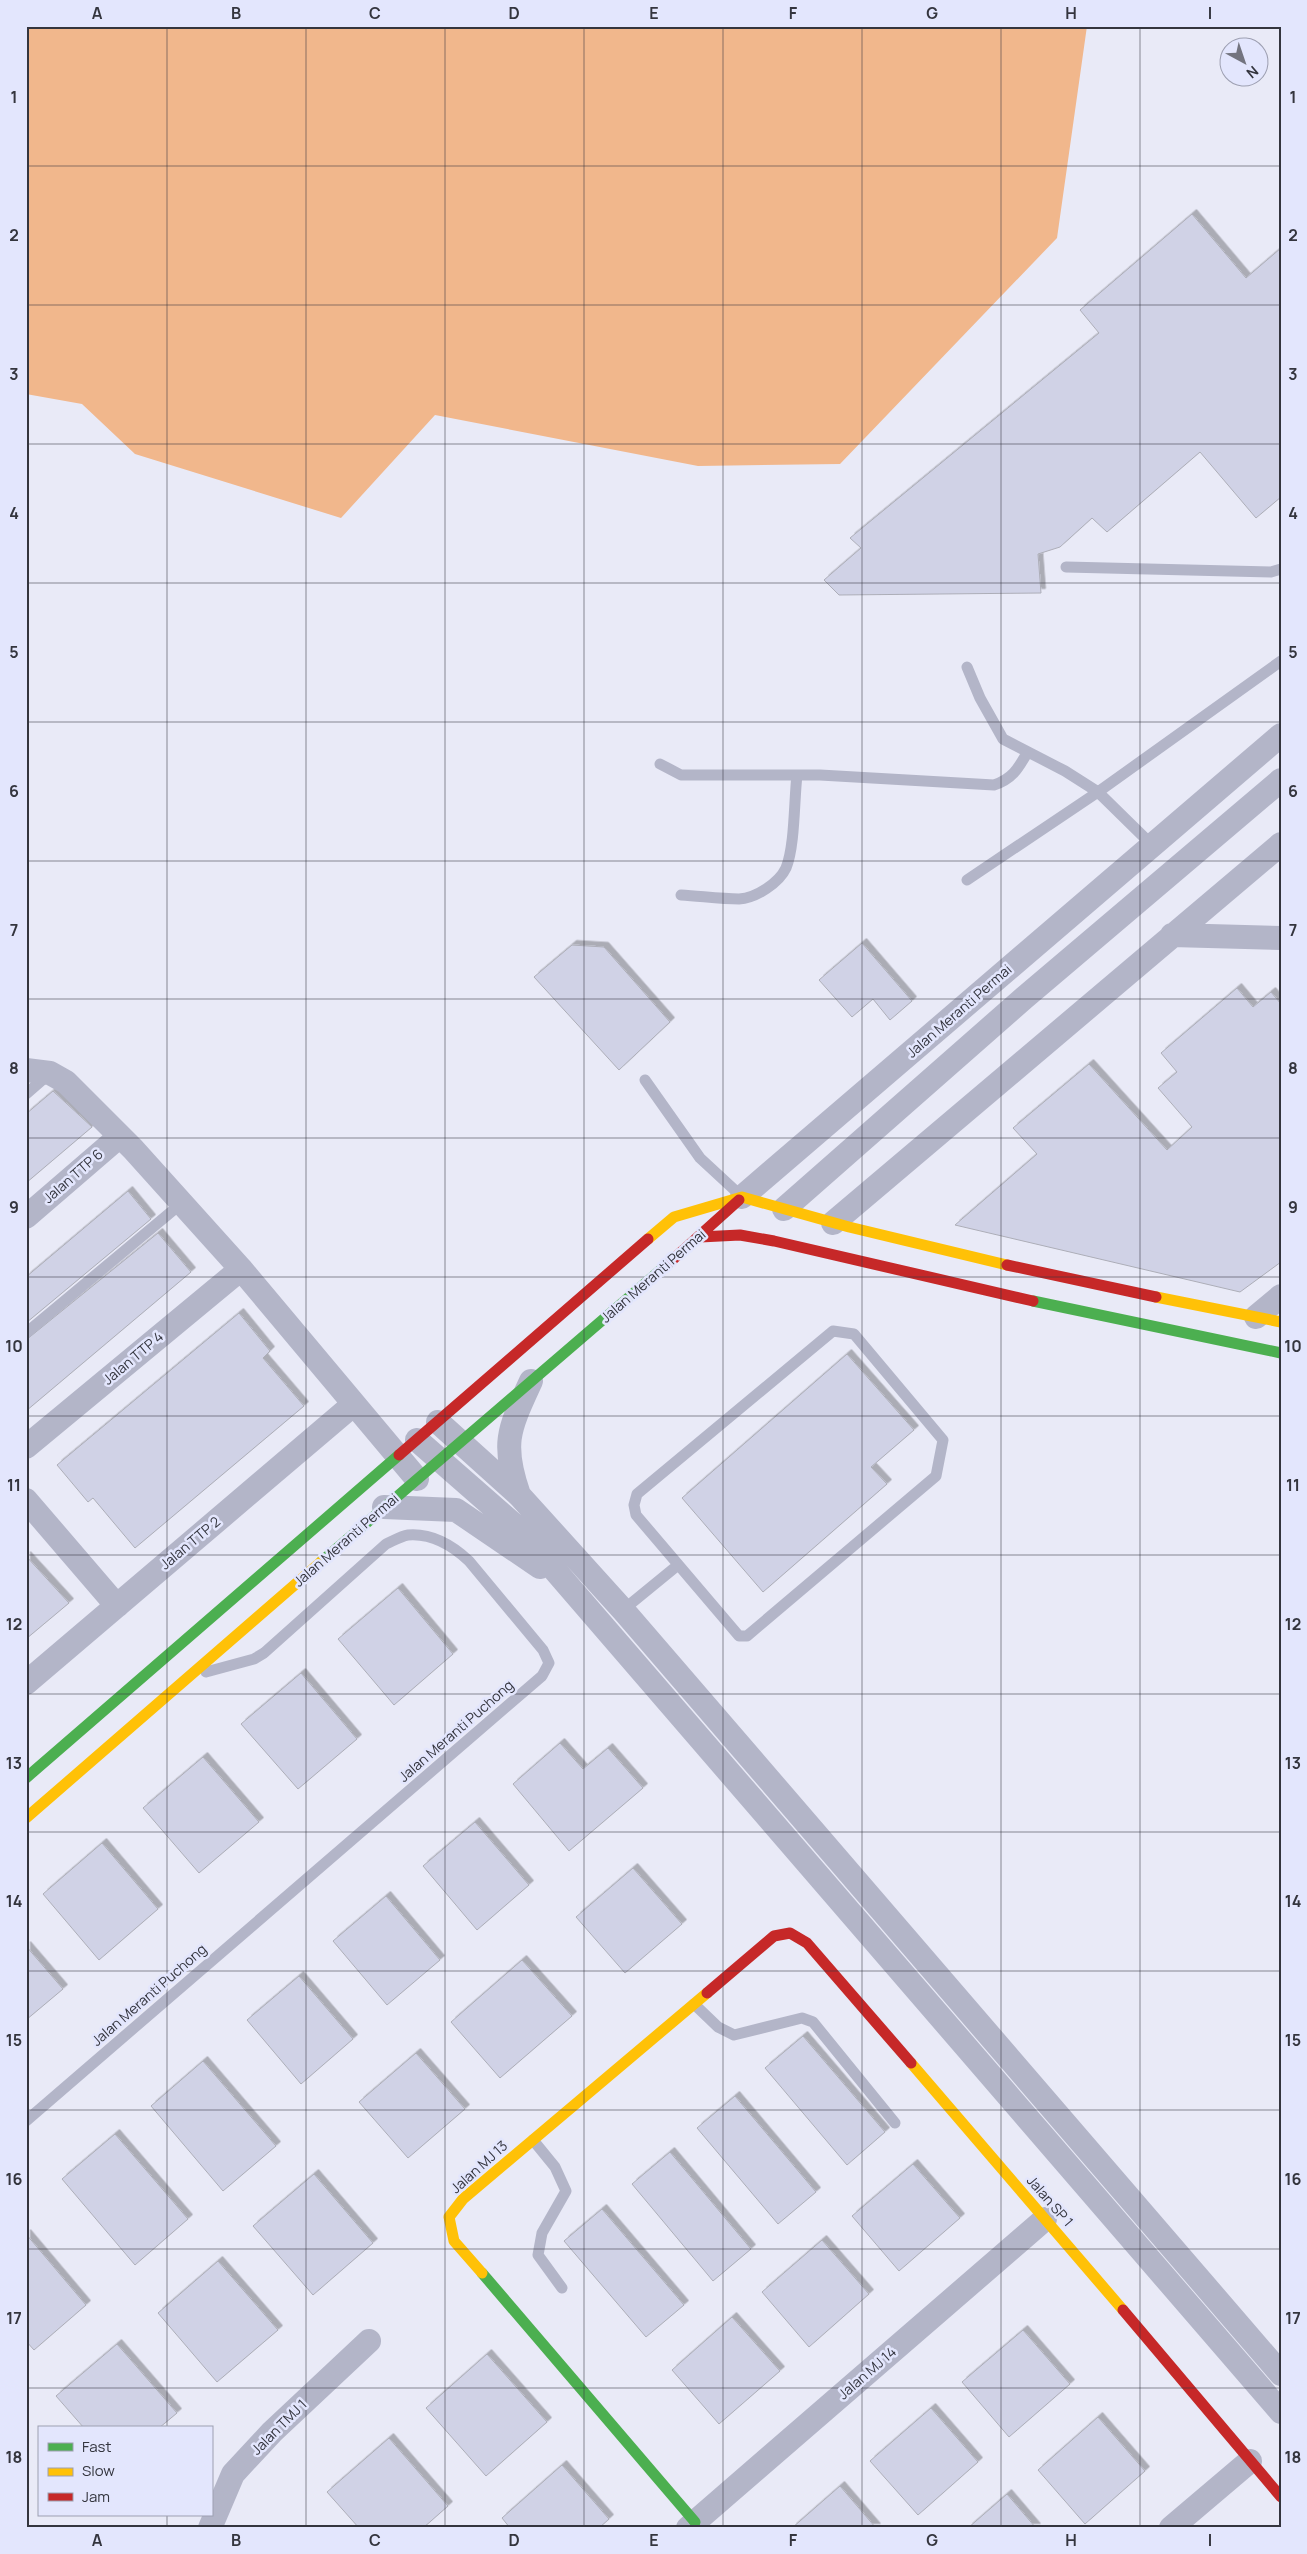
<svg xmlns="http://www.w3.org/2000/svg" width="1307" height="2554" font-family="Manrope,sans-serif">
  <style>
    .water { fill: #f1b78c }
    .building { fill: #d0d2e6; stroke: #adaeb8; filter: url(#shadow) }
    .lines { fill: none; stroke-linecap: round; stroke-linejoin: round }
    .lane { stroke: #b3b5c8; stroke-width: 11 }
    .street { stroke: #b3b5c8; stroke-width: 24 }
    .fast { stroke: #4caf50; stroke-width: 11 }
    .slow { stroke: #ffc107; stroke-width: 11 }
    .jam { stroke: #c62828; stroke-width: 11 }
    .grid { fill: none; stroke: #34353e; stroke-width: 1; stroke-opacity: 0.55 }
    .labels { text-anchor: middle; stroke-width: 5; stroke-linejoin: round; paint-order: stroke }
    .street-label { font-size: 14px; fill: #34353e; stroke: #e3e6fd }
    .neatline { fill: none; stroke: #34353e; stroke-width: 2 }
    .grid-label { font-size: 16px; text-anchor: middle; font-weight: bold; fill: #34353e }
  </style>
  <defs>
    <filter id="shadow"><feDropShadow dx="4.5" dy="-4.5" stdDeviation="0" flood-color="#0004"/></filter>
  </defs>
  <rect width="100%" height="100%" fill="#e9eaf7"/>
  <path class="water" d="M26,26h1061l-30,212 -217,226 -142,2 -263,-51 -94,103 -206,-64 -53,-50 -56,-10z"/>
  <path class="building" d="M1192,214l54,64 35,-30v249l-25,21 -56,-66 -93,80 -15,-14 -32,29 -22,7 3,39 -202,2 -15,-15 37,-32 -11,-10 249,-205 -19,-23z
    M862,943l50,58 -22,19 -17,-21 -21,18 -33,-37z
    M572,945l32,2 66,75 -51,48 -85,-93z
    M1237,988l16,19 18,-15 10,12v258l-41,30 -285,-67 82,-71 -24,-26 76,-64 78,86 25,-23 -34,-39 19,-16 -16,-19z
    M53,1091l39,36 -66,56v-69z
    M128,1191l23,28 -125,104v-46z
    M158,1233l33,39 -165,139v-71z
    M239,1313l31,38 -7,7 41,48 -169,142 -42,-50 -5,4 -31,-37z
    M847,1354l67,76 -43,37 16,17 -124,108 -81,-94z
    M26,1556l43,47 -43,36z
    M398,1588l55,66 -59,51 -56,-66z
    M301,1673l56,66 -59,50 -57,-65z
    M560,1743l23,26 25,-21 35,40 -74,63 -56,-67z
    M203,1757l56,65 -60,51 -56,-65z
    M475,1822l54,63 -52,45 -54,-64z
    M102,1843l56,66 -59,51 -56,-66z
    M633,1868l49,56 -57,49 -49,-56z
    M386,1896l54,64 -53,45 -54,-64z
    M26,1946l37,43 -37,31z
    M522,1960l50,56 -72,62 -49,-56z
    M299,1976l54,63 -52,45 -54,-64z
    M803,2036l82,96 -38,33 -82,-97z
    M416,2053l49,56 -57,49 -49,-56z
    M203,2061l73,85 -53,45 -72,-85z
    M735,2096l81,96 -38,32 -81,-96z
    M115,2134l73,85 -53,46 -73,-86z
    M670,2152l81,97 -38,32 -81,-97z
    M913,2164l47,54 -61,53 -47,-55z
    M314,2174l59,69 -60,52 -60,-69z
    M602,2209l82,96 -38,32 -82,-96z
    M26,2234l60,71 -52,45 -8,-9z
    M822,2240l47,54 -60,53 -47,-55z
    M218,2261l60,69 -61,52 -59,-69z
    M732,2317l48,54 -61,53 -47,-54z
    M1023,2330l47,54 -61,53 -47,-55z
    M117,2344l60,69 -18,15h-75l-28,-32z
    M487,2354l60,68 -61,54 -60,-68z
    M931,2408l47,54 -60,53 -48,-54z
    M1098,2417l47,54 -60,53 -47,-54z
    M389,2438l59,68 -25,22h-64l-32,-36z
    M562,2465l47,54 -10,9h-89l-8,-10z
    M840,2486l36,42h-84z
    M1007,2494l29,34h-68z"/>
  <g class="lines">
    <path class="lane" d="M1066,567l205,5 10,-3
      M967,667l13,31 23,41 62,32 33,21 54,53
      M660,764l21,11h139l174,10c18,-6 24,-16 33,-32
      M967,880l131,-88 183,-131
      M681,895c19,1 39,4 58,4 17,-1 40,-16 47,-31 9,-22 8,-68 11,-93
      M645,1080l55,78 40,37
      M26,1094l23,-20
      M833,1331l21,3 89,106 -7,36 -189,160h-8l-103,-121 -2,-10 3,-11z
      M26,1333l157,-131
      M623,1610l55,-45
      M694,2004l24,23 16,8 68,-17 11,4 82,101
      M26,2121l516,-445 7,-13 -6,-13 -74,-89c-16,-15 -37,-28 -61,-26 -7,1 -15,6 -22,9l-122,109 -10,6 -48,13
      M533,2140l22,27 11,24 -24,42 -4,22 24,33"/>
    <path class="street" d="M1172,935l109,3
      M26,1070l24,3 16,9 67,67 108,120 176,210
      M742,1197l539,-462
      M784,1209l240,-211 257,-218
      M26,1217l94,-81
      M833,1223l448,-379
      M1256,1317l25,-21
      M438,1422l81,73 104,115 658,764
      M417,1440l104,91 760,881
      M26,1447l215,-178
      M519,1495c-18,-52 -10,-66 12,-114
      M26,1500l91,106
      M384,1507l72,3 84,57
      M26,1683l328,-279
      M210,2528l23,-54 39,-42 97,-91
      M688,2528l357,-309
      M1171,2528l79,-67"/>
    <path class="fast" d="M1033,1301l248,52
      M321,1562l349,-300
      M26,1778l373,-323
      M482,2273l213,249"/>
    <path class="slow" d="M648,1239l26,-22 68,-20 107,30 158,38
      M1156,1297l125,25
      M26,1818l295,-256
      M911,2063l212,247
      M482,2273l-28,-32 -5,-24 14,-18 244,-206"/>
    <path class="jam" d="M700,1237l40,-2 34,6 259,60
      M670,1262l69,-62
      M1007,1265l149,32
      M399,1455l249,-216
      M707,1993l67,-57 16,-3 17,10 104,120
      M1123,2310l158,187"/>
  </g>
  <path class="grid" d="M167,26v2402M306,26v2502M445,26v2502M584,26v2502M723,26v2502M862,26v2502M1001,26v2502M1140,26v2502M26,166h1255M26,305h1255M26,444h1255M26,583h1255M26,722h1255M26,861h1255M26,999h1255M26,1138h1255M26,1277h1255M26,1416h1255M26,1555h1255M26,1694h1255M26,1832h1255M26,1971h1255M26,2110h1255M26,2249h1255M26,2388h1255M167,2515v13"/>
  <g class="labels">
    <g class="street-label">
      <text transform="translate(959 1011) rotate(-41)" y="5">Jalan Meranti Permai</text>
      <text transform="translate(73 1176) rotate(-41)" y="5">Jalan TTP 6</text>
      <text transform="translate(653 1276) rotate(-41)" y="5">Jalan Meranti Permai</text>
      <text transform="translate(133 1358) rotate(-40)" y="5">Jalan TTP 4</text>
      <text transform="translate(346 1540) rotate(-41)" y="5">Jalan Meranti Permai</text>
      <text transform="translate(190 1543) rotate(-40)" y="5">Jalan TTP 2</text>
      <text transform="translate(456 1731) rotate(-41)" y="5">Jalan Meranti Puchong</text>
      <text transform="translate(149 1995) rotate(-41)" y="5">Jalan Meranti Puchong</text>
      <text transform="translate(479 2167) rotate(-42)" y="5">Jalan MJ 13</text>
      <text transform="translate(1050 2201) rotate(49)" y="5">Jalan SP 1</text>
      <text transform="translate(867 2373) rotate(-41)" y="5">Jalan MJ 14</text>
      <text transform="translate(279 2427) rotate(-45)" y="5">Jalan TMJ 1</text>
    </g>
  </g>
  <rect width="1307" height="2554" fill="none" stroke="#e3e6fd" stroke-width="55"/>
  <rect x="38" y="2426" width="175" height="90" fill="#e3e6fd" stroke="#9d9fb1"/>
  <rect x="48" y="2443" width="25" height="8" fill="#4caf50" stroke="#9d9fb1"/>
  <text x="82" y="2452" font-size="15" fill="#34353e">Fast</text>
  <rect x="48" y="2468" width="25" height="8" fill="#ffc107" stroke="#9d9fb1"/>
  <text x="82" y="2476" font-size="15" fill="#34353e">Slow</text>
  <rect x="48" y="2493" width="25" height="8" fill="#c62828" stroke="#9d9fb1"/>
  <text x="82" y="2502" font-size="15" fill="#34353e">Jam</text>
  <g transform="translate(1244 62) rotate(140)"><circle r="24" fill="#e3e6fd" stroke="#9d9fb1"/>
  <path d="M0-4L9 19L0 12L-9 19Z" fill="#73747f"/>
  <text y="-8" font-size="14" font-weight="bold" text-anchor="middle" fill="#34353e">N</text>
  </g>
  <rect x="28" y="28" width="1252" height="2498" class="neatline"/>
  <g class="grid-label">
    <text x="97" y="19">A</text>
    <text x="236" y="19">B</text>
    <text x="375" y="19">C</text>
    <text x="514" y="19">D</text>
    <text x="654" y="19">E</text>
    <text x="793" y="19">F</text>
    <text x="932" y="19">G</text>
    <text x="1071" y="19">H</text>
    <text x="1210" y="19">I</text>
    <text x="14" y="103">1</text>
    <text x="1293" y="103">1</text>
    <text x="14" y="241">2</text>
    <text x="1293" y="241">2</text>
    <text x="14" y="380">3</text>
    <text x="1293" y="380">3</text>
    <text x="14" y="519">4</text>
    <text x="1293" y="519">4</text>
    <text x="14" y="658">5</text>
    <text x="1293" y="658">5</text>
    <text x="14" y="797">6</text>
    <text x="1293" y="797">6</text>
    <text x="14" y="936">7</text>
    <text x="1293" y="936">7</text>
    <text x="14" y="1074">8</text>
    <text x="1293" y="1074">8</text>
    <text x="14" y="1213">9</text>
    <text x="1293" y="1213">9</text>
    <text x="14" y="1352">10</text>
    <text x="1293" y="1352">10</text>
    <text x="14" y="1491">11</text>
    <text x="1293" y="1491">11</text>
    <text x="14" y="1630">12</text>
    <text x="1293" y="1630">12</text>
    <text x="14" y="1769">13</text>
    <text x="1293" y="1769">13</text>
    <text x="14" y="1907">14</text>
    <text x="1293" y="1907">14</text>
    <text x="14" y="2046">15</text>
    <text x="1293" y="2046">15</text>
    <text x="14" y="2185">16</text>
    <text x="1293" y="2185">16</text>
    <text x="14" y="2324">17</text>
    <text x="1293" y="2324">17</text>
    <text x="14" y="2463">18</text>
    <text x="1293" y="2463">18</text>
    <text x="97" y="2546">A</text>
    <text x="236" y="2546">B</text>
    <text x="375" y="2546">C</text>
    <text x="514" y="2546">D</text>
    <text x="654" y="2546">E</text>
    <text x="793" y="2546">F</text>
    <text x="932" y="2546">G</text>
    <text x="1071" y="2546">H</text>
    <text x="1210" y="2546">I</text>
  </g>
</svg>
